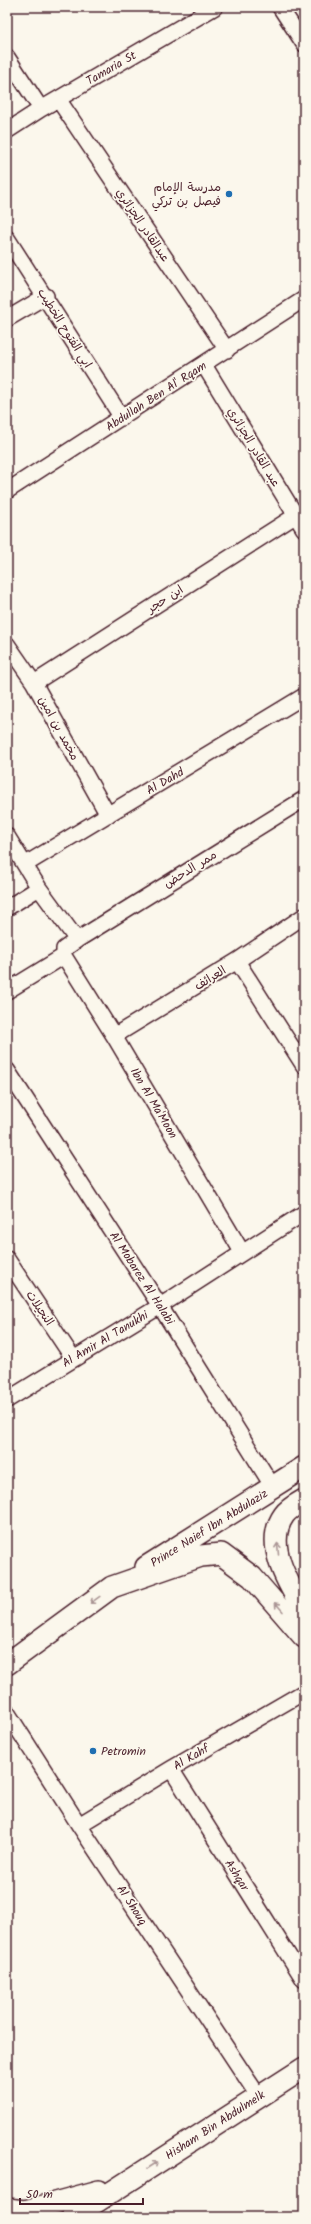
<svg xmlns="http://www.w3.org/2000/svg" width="311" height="2224" font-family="Kalam,'Playpen Sans Arabic',sans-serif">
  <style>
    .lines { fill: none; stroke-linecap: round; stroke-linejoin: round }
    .street-casing { stroke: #4a1f2b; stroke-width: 18 }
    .secondary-casing { stroke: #4a1f2b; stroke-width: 24 }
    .street { stroke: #fbf7ec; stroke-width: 15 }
    .secondary { stroke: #fbf7ec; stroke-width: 21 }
    .oneway { stroke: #ab9695 }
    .poi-dot { fill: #1f6fb2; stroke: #fbf7ec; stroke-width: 1.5 }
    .labels { text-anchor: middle; stroke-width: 3.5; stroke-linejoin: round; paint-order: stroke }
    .street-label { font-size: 12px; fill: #4a1f2b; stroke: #fbf7ec }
    .poi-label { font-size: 12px; fill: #4a1f2b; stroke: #fbf7ec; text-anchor: end }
  </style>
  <rect width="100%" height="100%" fill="#fbf7ec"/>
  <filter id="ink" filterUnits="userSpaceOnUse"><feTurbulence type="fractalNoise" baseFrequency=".025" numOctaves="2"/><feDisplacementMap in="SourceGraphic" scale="8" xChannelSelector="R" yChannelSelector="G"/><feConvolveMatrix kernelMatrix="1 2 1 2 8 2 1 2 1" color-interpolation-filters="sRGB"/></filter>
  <g filter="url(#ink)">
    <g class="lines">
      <g class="street-casing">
        <path id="street" d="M280,7l24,37
          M7,57l34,52
          M58,99l169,251
          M7,131l34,-22 174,-102
          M7,238l115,180
          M7,319l39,-23
          M204,365l100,164
          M7,491l297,-192
          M7,644l27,39 74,132
          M34,683l261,-167
          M7,836l32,52 38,52 -13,9v7l-57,35
          M26,864l278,-168
          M7,908l32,-20
          M77,940l227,-141
          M64,956l50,80 128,216
          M237,961l67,105
          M114,1036l123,-75 67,-45
          M7,1070l153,236 113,181
          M7,1259l66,99
          M7,1400l153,-94 144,-93
          M7,1712l72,113 180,272
          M171,1769l133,211
          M79,1825l92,-56 133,-77"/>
      </g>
      <g class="secondary-casing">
        <path id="secondary" d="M304,1500c-7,4 -15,8 -20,15 -21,29 5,70 20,95
          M146,1567l158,-100
          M7,1664l105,-77 89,-31 20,-2 31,23 52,60
          M7,2209l18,2 74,-20
          M73,2217l231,-149"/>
      </g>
      <use href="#street" class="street"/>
      <use href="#secondary" class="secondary"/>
    </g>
    <defs><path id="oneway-shaft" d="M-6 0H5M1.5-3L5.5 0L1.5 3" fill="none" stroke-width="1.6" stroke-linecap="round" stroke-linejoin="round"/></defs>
    <g class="oneway">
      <use href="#oneway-shaft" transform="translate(278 1549) rotate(-95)"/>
      <use href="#oneway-shaft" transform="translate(95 1600) rotate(144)"/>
      <use href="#oneway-shaft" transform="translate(279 1607) rotate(-131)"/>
      <use href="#oneway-shaft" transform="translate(153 2165) rotate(-33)"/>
    </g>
  </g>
  <g class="poi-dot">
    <circle cx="229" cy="194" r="4"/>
    <circle cx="93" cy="1751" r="4"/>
  </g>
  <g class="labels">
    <g class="street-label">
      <text transform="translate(111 68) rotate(-30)" y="4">Tamaria St</text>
      <text transform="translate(143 225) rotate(56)" y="4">عبدالقادر الجزائري</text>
      <text transform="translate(65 328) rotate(58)" y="4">ابي الفتوح الخطيب</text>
      <text transform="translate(156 396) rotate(-33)" y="4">Abdullah Ben Al' Rqam</text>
      <text transform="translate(254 447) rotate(59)" y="4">عبد القادر الجزائري</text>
      <text transform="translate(165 599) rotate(-33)" y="4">ابن حجر</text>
      <text transform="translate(59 728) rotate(61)" y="4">مخمد بن امين</text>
      <text transform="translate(165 781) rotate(-30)" y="4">Al Dahd</text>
      <text transform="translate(190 869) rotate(-32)" y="4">ممر الدحض</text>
      <text transform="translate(210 978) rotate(-32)" y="4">العرائف</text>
      <text transform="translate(154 1103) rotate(59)" y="4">Ibn Al Ma'Moon</text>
      <text transform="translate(142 1278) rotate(57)" y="4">Al Mobarez Al Halabi</text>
      <text transform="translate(40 1308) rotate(56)" y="4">النجيلات</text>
      <text transform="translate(105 1339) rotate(-31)" y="4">Al Amir Al Tanukhi</text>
      <text transform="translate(209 1528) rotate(-32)" y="4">Prince Naief Ibn Abdulaziz</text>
      <text transform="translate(191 1757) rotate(-30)" y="4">Al Kahf</text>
      <text transform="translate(237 1875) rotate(58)" y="4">Ashqar</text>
      <text transform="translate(132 1905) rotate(57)" y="4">Al Shouq</text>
      <text transform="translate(215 2125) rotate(-33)" y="4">Hisham Bin Abdulmelk</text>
    </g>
    <g class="poi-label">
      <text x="221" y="191">مدرسة الإمام<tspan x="221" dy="14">فيصل بن تركي</tspan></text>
      <text x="101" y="1755" text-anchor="start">Petromin</text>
    </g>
  </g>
  <rect width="311" height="2224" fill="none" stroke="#fbf7ec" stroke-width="24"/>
  <rect x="12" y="12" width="287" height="2200" fill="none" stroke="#4a1f2b" stroke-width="1.5" filter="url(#ink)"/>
  <path d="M20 2198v6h123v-6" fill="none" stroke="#4a1f2b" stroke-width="2"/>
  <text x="26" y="2198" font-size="12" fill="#4a1f2b" stroke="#fbf7ec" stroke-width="3" paint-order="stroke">50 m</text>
</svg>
